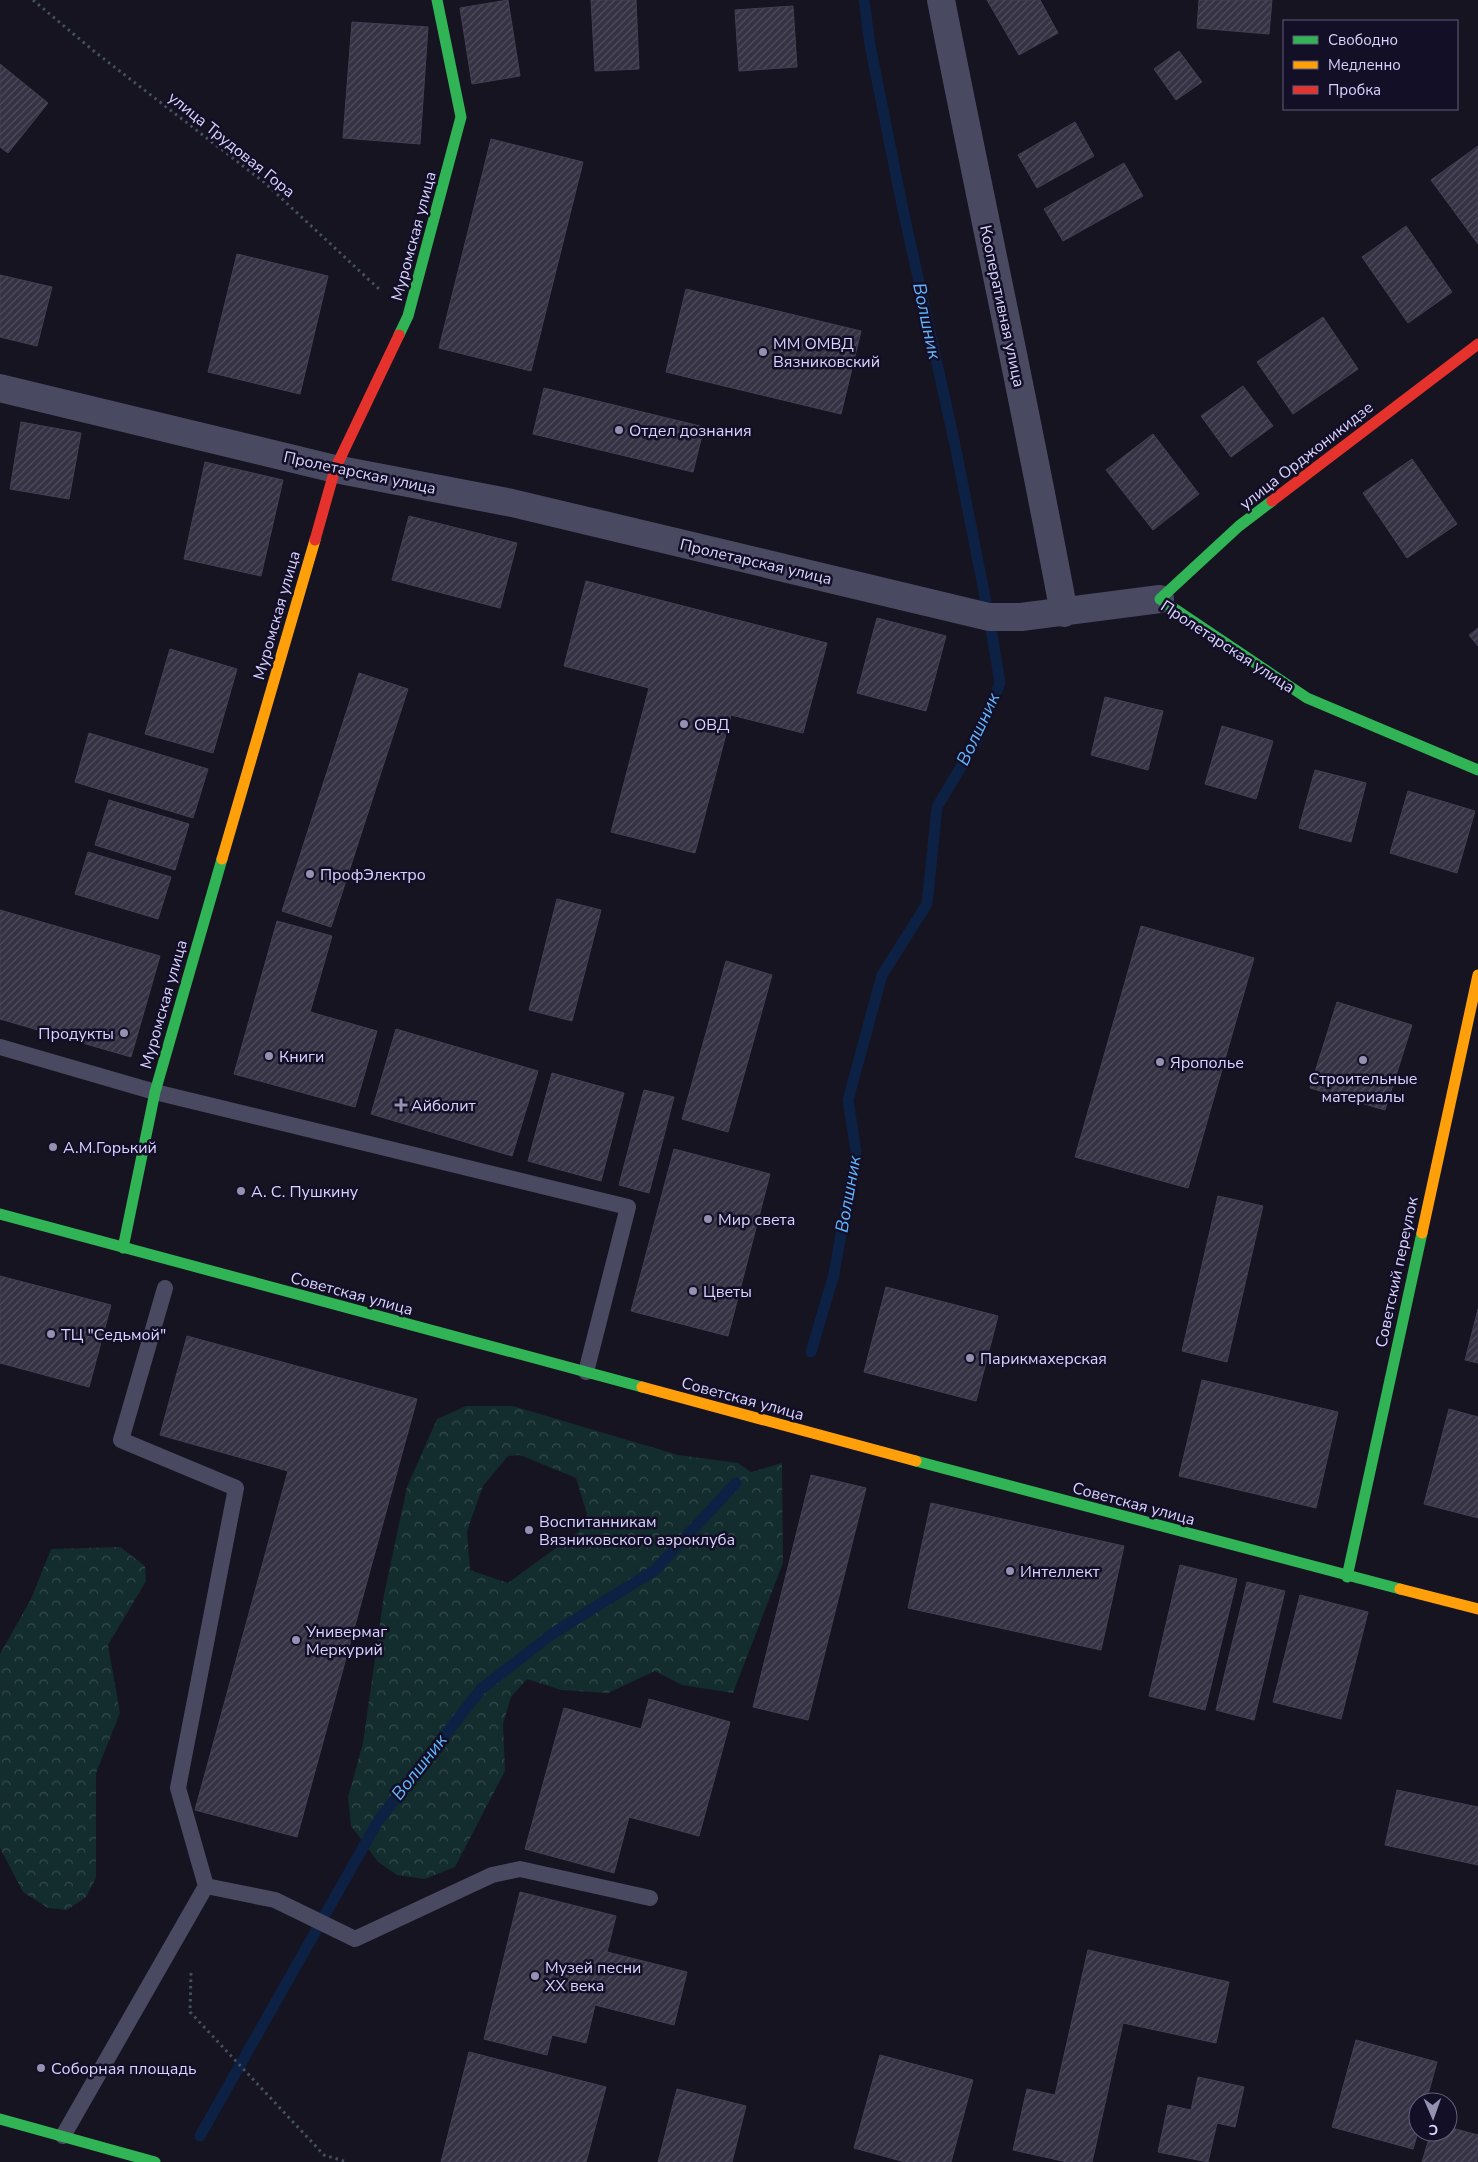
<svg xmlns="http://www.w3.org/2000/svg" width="1478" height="2162" font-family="'Nunito Sans',sans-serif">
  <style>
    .forest { fill: url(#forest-crowns); fill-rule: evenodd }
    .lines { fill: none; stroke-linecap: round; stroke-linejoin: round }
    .stream { stroke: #0d2144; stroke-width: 11 }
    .building { fill: url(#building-hatch); stroke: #433f54 }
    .path { stroke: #44505f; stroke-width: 3; stroke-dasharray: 2.5 4; stroke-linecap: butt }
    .lane { stroke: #4a4962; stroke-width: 16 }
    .street { stroke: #4a4962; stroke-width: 28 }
    .fast { stroke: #30b455; stroke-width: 11 }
    .slow { stroke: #ff9f0a; stroke-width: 11 }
    .jam { stroke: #e5322d; stroke-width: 11 }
    .poi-dot { fill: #9591b1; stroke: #130f26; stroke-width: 2 }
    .labels { text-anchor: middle; stroke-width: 5; stroke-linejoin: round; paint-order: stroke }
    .street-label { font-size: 16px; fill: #d9d4ff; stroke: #130f26 }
    .poi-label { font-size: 16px; fill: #d9d4ff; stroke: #130f26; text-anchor: start }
    .water-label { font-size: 18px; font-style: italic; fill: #62b6ff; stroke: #130f26 }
  </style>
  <defs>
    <pattern id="forest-crowns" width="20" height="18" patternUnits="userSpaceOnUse" patternTransform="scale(1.25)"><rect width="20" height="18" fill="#132c2d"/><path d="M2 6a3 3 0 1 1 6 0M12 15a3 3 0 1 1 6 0" fill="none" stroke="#354a4c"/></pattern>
    <pattern id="building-hatch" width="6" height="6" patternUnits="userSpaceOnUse" patternTransform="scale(1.25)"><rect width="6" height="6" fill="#343243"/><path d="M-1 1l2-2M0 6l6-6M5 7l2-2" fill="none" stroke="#514f5f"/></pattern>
  </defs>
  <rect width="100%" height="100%" fill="#161421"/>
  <path class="forest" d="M466,1406h47l165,49 60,8 13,9 31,-9 1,100 -50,130 -51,-8 -27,-14 -47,22 -47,-3 -34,-11 -16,18 -8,27 2,47 -50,96 -30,12 -28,-4 -19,-13 -27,-36 -3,-29 15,-54 21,-148 23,-108 30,-68zM520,1455l56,23 11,36 -8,17 -71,52 -38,-13 -3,-39 16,-45 25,-30z
    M120,1547l25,19 1,15 -38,64 12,68 -24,60v105l-10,19 -19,13 -19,-2 -25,-16 -23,-44v-194l31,-55 20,-50z"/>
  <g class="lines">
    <path class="stream" d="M811,1352l23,-78 22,-123 -8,-51 34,-125 45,-71 10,-97 40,-67 23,-57 -11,-66 -34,-172 -53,-240 -32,-160 -6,-45
      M200,2136l178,-315 103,-132 71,-55 103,-64 81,-87"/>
  </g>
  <path class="building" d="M508,0l12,76 -48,8 -12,-76z
    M591,0h45l3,69 -44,2z
    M987,0h53l18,33 -39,22z
    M1199,0h73l-3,34 -72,-6z
    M793,6l4,61 -58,4 -4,-61z
    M352,22l76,5 -8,117 -77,-6z
    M1179,51l23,31 -26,18 -22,-31z
    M0,64l48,39 -40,50 -8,-6z
    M1075,122l19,34 -57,32 -19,-33z
    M491,139l92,23 -52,209 -92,-23z
    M1478,146v98l-47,-64z
    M1124,163l19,33 -80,45 -19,-32z
    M1406,226l46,66 -44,31 -46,-66z
    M237,254l91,22 -28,118 -92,-22z
    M0,275l52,12 -15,59 -37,-9z
    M686,289l175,42 -20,83 -175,-42z
    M1323,317l35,52 -65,45 -36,-52z
    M1243,386l30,40 -42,31 -30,-41z
    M544,388l160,39 -11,45 -160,-38z
    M21,422l60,11 -12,66 -59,-10z
    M1153,434l46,60 -46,36 -47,-60z
    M1412,459l45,65 -50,34 -44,-65z
    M205,462l78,18 -22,96 -77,-17z
    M409,516l108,27 -17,65 -108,-28z
    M586,581l241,62 -24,90 -72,-18 -36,138 -84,-21 38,-144 -85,-22z
    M877,618l69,18 -20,75 -69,-18z
    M1478,628v18l-9,-11z
    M170,649l67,20 -24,84 -68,-19z
    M359,673l49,16 -77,238 -49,-16z
    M1105,697l58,14 -15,59 -57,-15z
    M1222,726l51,15 -17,58 -51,-15z
    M89,733l119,36 -15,49 -118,-36z
    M1315,770l51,13 -15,59 -52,-14z
    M1408,791l67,20 -18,62 -67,-20z
    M109,800l80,24 -14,46 -80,-25z
    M88,852l83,25 -13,42 -83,-25z
    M557,899l44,11 -29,111 -43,-11z
    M0,910l160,46 -29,101 -131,-38z
    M277,921l55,15 -22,76 67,19 -22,76 -121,-33z
    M1141,926l113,32 -66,230 -113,-31z
    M726,961l46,14 -44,157 -46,-13z
    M1337,1002l75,23 -27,85 -75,-22z
    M396,1029l142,42 -26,85 -141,-42z
    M552,1073l72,20 -23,88 -73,-20z
    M644,1090l30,7 -25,96 -30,-8z
    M674,1149l96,25 -42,162 -97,-25z
    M1218,1196l45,10 -36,156 -45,-11z
    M0,1276l111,29 -22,82 -89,-24z
    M886,1287l112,29 -22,85 -112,-29z
    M1478,1309v54l-13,-3z
    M187,1336l230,63 -120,438 -102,-27 93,-339 -128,-36z
    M1202,1380l136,32 -22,96 -137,-32z
    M1449,1409l29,8v101l-54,-14z
    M811,1475l55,13 -58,232 -55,-13z
    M931,1503l193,43 -23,104 -193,-42z
    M1180,1565l57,14 -32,131 -56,-14z
    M1247,1582l38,9 -31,129 -38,-10z
    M1300,1595l68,17 -27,107 -68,-17z
    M649,1699l81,23 -31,114 -70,-19 -15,56 -89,-24 39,-141 77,21z
    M1397,1790l81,17v58l-93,-20z
    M520,1892l96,24 -9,36 80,20 -13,53 -79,-20 -9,38 -34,-8 -5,20 -63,-16z
    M1088,1950l141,32 -13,61 -93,-20 -31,139h-25l-54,-12 14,-61 28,6z
    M1356,2040l81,22 -11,40h-8v30l-5,17 -81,-22z
    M469,2052l137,35 -20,75h-145z
    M880,2055l93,25 -22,82h-46l-51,-14z
    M1198,2077l46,10 -9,40 -18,-4 -9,39 -50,-10 10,-47 23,5z
    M677,2089l69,17 -14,56h-74z
    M1448,2127l30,8 -1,27h-55l9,-30h17z"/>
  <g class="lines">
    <path class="path" d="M33,0l62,52 170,131 115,107
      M191,1973l-1,39 134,143 23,7"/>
    <path class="lane" d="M0,1047l155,45 473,115 -42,165
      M206,1886l69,14 80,39 137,-64 28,-6 130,29
      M63,2136l143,-250 -28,-98 58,-300 -115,-48 44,-152"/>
    <path class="street" d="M941,0c40,205 85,408 123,613
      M0,388l335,81 177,34 477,114h32l139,-18"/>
    <path class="fast" d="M399,335l9,-19 53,-199 -24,-117
      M1272,501l-33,25 -79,73 147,99 171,72
      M0,1214l642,173
      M123,1248l32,-156 67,-233
      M916,1461l484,128
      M1347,1577l75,-344
      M0,2119l155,43"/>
    <path class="slow" d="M222,859l93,-319
      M1422,1233l56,-258
      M642,1387l274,74
      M1400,1589l78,20"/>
    <path class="jam" d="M1272,501l206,-157
      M315,540l20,-71 64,-134"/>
  </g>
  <g class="poi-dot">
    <circle cx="763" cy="352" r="5"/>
    <circle cx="619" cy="430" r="5"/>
    <circle cx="684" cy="724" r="5"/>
    <circle cx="310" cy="874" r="5"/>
    <circle cx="124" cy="1033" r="5"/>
    <circle cx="269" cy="1056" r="5"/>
    <circle cx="1363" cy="1060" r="5"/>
    <circle cx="1160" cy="1062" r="5"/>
    <path d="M398.5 1097.5h5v5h5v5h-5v5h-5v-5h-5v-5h5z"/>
    <circle cx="53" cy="1147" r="5"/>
    <circle cx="241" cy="1191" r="5"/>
    <circle cx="708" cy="1219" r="5"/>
    <circle cx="693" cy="1291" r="5"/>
    <circle cx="51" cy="1334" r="5"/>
    <circle cx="970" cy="1358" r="5"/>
    <circle cx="529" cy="1530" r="5"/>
    <circle cx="1010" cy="1571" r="5"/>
    <circle cx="296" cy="1640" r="5"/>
    <circle cx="535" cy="1976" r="5"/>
    <circle cx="41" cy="2068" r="5"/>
  </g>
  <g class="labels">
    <g class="street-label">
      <text transform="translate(232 144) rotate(39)" y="6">улица Трудовая Гора</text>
      <text transform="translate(413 236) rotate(-75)" y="6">Муромская улица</text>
      <text transform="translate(1003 306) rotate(78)" y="6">Кооперативная улица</text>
      <text transform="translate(1306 455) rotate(-38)" y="6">улица Орджоникидзе</text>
      <text transform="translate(360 472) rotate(12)" y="6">Пролетарская улица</text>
      <text transform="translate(756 561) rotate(13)" y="6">Пролетарская улица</text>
      <text transform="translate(276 615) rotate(-74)" y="6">Муромская улица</text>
      <text transform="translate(1228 646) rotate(33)" y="6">Пролетарская улица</text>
      <text transform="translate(163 1004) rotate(-74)" y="6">Муромская улица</text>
      <text transform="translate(1396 1272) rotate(-78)" y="6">Советский переулок</text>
      <text transform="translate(352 1293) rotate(15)" y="6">Советская улица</text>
      <text transform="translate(743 1398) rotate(15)" y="6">Советская улица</text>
      <text transform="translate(1134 1503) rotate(15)" y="6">Советская улица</text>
    </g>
    <g class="poi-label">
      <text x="773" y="349">ММ ОМВД<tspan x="773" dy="18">Вязниковский</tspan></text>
      <text x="629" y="436">Отдел дознания</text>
      <text x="694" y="730">ОВД</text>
      <text x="320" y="880">ПрофЭлектро</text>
      <text x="114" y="1039" text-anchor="end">Продукты</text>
      <text x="279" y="1062">Книги</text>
      <text x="1170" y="1068">Ярополье</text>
      <text x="1363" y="1084" text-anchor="middle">Строительные<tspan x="1363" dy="18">материалы</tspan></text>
      <text x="411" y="1111">Айболит</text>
      <text x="63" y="1153">А.М.Горький</text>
      <text x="251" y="1197">А. С. Пушкину</text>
      <text x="718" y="1225">Мир света</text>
      <text x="703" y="1297">Цветы</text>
      <text x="61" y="1340">ТЦ "Седьмой"</text>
      <text x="980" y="1364">Парикмахерская</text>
      <text x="539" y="1527">Воспитанникам<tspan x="539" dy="18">Вязниковского аэроклуба</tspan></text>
      <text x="1020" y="1577">Интеллект</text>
      <text x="306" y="1637">Универмаг<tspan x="306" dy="18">Меркурий</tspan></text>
      <text x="545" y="1973">Музей песни<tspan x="545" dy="18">XX века</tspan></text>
      <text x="51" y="2074">Соборная площадь</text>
    </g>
    <g class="water-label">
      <text transform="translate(927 321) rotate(78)" y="6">Волшник</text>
      <text transform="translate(978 729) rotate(-65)" y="6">Волшник</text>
      <text transform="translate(848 1194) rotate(-80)" y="6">Волшник</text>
      <text transform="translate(419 1767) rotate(-52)" y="6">Волшник</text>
    </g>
  </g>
  <rect x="1283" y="20" width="175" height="90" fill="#130f26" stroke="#625e7d"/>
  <rect x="1293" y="36" width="25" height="8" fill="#30b455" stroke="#625e7d"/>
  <text x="1328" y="45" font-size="15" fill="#d9d4ff">Свободно</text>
  <rect x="1293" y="61" width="25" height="8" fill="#ff9f0a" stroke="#625e7d"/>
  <text x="1328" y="70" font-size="15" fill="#d9d4ff">Медленно</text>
  <rect x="1293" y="86" width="25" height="8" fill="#e5322d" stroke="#625e7d"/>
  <text x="1328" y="95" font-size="15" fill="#d9d4ff">Пробка</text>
  <g transform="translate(1433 2117) rotate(178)"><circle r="24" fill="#130f26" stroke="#625e7d"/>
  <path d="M0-4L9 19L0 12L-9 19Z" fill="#9591b1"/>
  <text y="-8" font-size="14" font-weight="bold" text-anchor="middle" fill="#d9d4ff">С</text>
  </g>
</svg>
